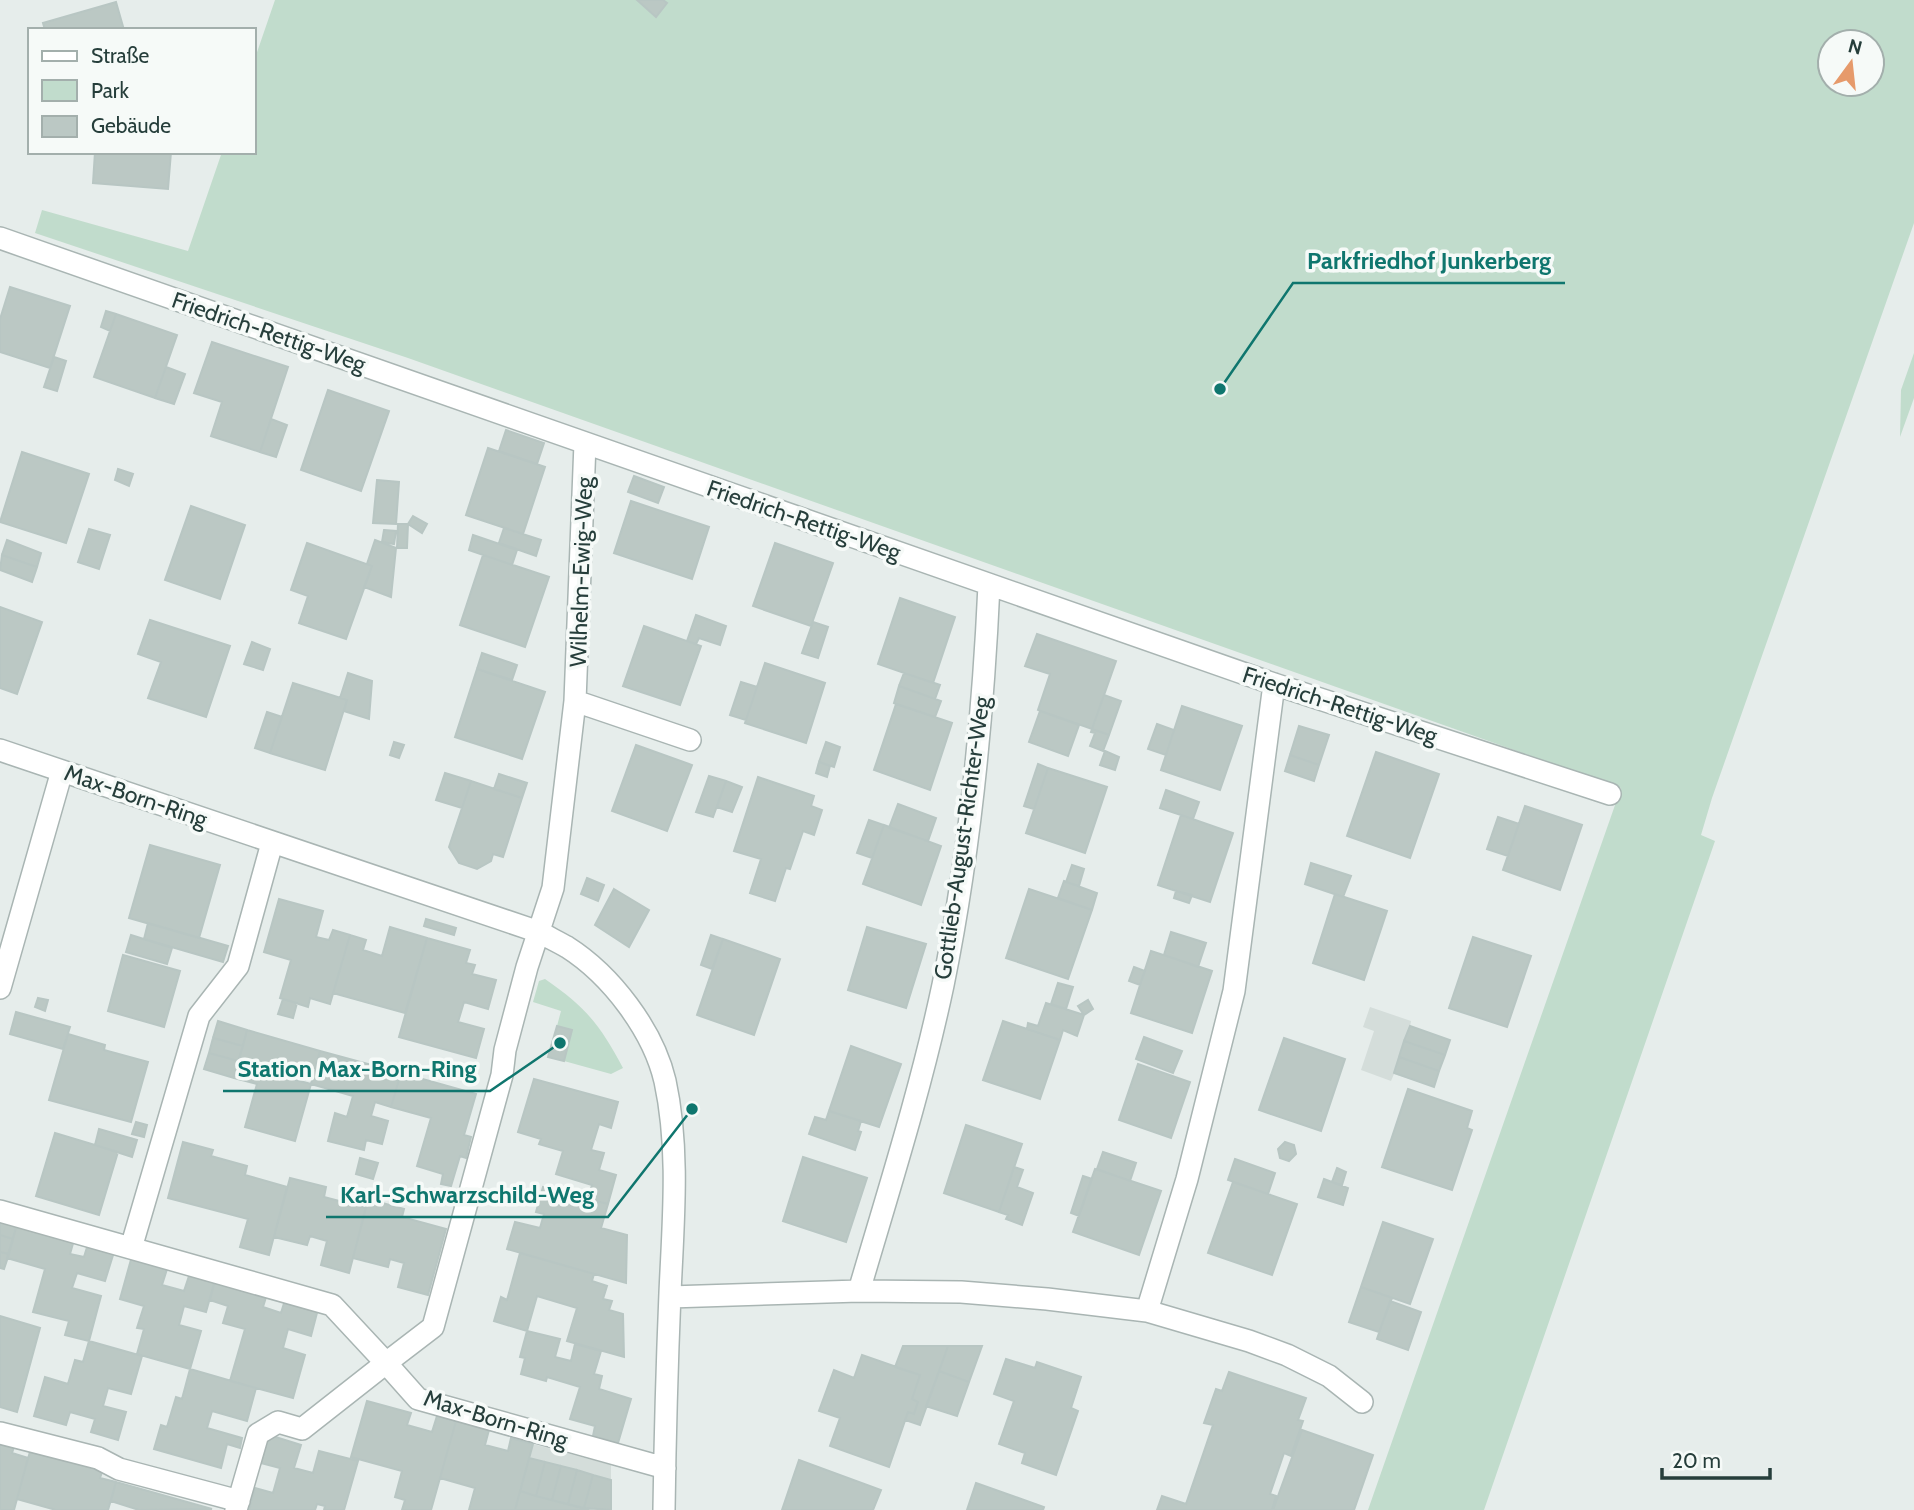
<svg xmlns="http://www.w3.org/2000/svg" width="1914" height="1510" font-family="Cabin,sans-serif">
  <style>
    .built { fill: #d4ddda }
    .green { fill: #c1dccc; fill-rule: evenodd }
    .building { fill: #bbc8c4; stroke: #b8c6c3; stroke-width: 2 }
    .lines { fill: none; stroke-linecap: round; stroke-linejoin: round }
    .minor-casing { stroke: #a9b5b3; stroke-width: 24 }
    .minor { stroke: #fff; stroke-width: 21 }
    .labels { text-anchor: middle; stroke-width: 7; stroke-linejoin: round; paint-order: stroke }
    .street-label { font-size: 23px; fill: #263e3b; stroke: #f6faf8 }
    .leader { fill: none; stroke: #0f766e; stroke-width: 2.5 }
    .callout-dot { fill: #0f766e; stroke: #f6faf8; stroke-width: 2.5 }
    .callout-label { font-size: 24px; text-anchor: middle; font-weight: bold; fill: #0f766e; stroke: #f6faf8; stroke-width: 7; stroke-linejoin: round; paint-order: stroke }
  </style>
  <rect width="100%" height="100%" fill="#e6edeb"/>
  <path class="built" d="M1370,1007l41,14 -1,6 40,13 -16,47 -40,-13 -3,7 -30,-11 13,-39 -11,-4z
    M533,1444l78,21v45h-22l-69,-19z"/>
  <path class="green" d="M275,0h1639v223l-202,575 -11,37 14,6 -231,669h-116l253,-722 -1213,-430 -373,-125 7,-23 146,41 34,-99h32v-91zM1830,42h42v42h-42z
    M1914,353v45l-14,39 1,-47z
    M545,979c41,28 55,46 78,89l-12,6 -47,-13 8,-31 -15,-4 4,-15 -28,-9 6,-21z"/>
  <path class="building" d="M637,0h26l4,3 -11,14z
    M116,2l8,28h-79l-2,-7z
    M95,152h76l-3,37 -75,-6z
    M10,287l60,19 -20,62 -50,-16v-33z
    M106,311l10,3 -6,17 -9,-4z
    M116,314l61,21 -22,63 -61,-21z
    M212,342l76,25 -28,85 -49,-16 11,-34 -28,-9z
    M54,357l12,4 -9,30 -13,-4z
    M166,367l19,7 -11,30 -19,-6z
    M328,390l61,21 -28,80 -60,-21z
    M271,419l16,6 -11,32 -16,-5z
    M506,430l38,13 -7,21 -38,-13z
    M488,448l57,19 -22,67 -57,-19z
    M22,452l67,22 -23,69 -66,-21z
    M118,469l15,5 -4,12 -14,-6z
    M634,476l30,11 -6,16 -30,-11z
    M377,480l22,2 -3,42 -23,-1z
    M631,501l78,26 -17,52 -78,-26z
    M191,506l54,19 -25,74 -55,-19z
    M413,516l14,8 -5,9 -14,-9z
    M398,524h10l-1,24h-10z
    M504,528l37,12 -5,16 -37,-13z
    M89,529l21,6 -11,34 -21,-7z
    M384,530l12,1 -2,13 -12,-2z
    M473,535l44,15 -5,15 -43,-15z
    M7,540l34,13 -4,14 -35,-12z
    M375,540l21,8 -5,49 -27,-10 8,-21 -5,-2z
    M307,543l65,23 -26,73 -47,-16 9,-27 -17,-6z
    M775,543l58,20 -22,63 -58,-20z
    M2,555l35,12 -5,15 -32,-12z
    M483,555l66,22 -24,70 -65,-22z
    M900,598l55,19 -22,66 -55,-19z
    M0,607l42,15 -25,72 -17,-6z
    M696,615l30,11 -6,19 -21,-7 -3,6 -9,-3z
    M150,620l80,26 -24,71 -58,-19 13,-36 -23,-8z
    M813,622l15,5 -10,31 -16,-5z
    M644,626l57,20 -21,59 -57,-19z
    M1037,634l79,27 -24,68 -54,-19 12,-36 -25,-8z
    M252,642l18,7 -7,21 -19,-6z
    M482,653l35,12 -5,15 -35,-11z
    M765,663l60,20 -19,60 -61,-20z
    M477,669l68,23 -23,67 -67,-22z
    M348,673l24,8 -3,38 -25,-8 3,-11 -7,-2z
    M904,673l36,12 -5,14 -36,-13z
    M741,682l16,5 -11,33 -16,-5z
    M293,683l54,17 -22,70 -55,-17z
    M899,686l42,15 -6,16 -41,-14z
    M1104,695l17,6 -12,34 -17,-6z
    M896,704l56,19 -22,67 -56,-20z
    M1182,706l60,20 -22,64 -59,-20z
    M1040,711l39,14 -11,31 -39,-14z
    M267,712l15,5 -12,36 -15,-5z
    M1157,724l17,6 -8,25 -18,-6z
    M1299,726l30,9 -10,30 -29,-10z
    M1092,729l17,6 -6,16 -13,-5 5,-13 -4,-1z
    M394,742l10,3 -5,13 -9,-3z
    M826,742l14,5 -6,20 -15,-5z
    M636,745l56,20 -25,66 -55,-20z
    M1105,751l14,6 -4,13 -15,-5z
    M1376,752l63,22 -29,84 -63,-22z
    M1290,755l29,10 -5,16 -29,-10z
    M819,762l11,4 -3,11 -11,-4z
    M1038,764l10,4 -14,41 -10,-3z
    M1048,768l59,19 -22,66 -59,-20z
    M445,773l26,8 -9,27 -26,-8z
    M499,774l28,9 -5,15 -28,-9z
    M709,776l17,5 -13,36 -17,-5z
    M758,777l56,19 -3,10 11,4 -8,25 -11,-4 -13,38 -4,-1 -11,33 -25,-8 11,-34 -27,-8z
    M471,781l51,17 -19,59 -10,-3 -2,7 -14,8 -18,-6 -10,-16z
    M726,781l16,6 -10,25 -15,-5z
    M1166,790l33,12 -6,17 -33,-11z
    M898,804l38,14 -8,23 -39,-13z
    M1525,806l57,19 -22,65 -57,-20z
    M1181,815l52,18 -23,69 -52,-17z
    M1498,817l21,7 -11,32 -21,-7z
    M869,820l15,5 -12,33 -15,-5z
    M884,825l57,21 -20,59 -58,-21z
    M150,845l70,20 -21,73 -70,-20z
    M1311,863l40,13 -8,21 -38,-13z
    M1072,865l12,4 -5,17 -13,-4z
    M587,878l17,7 -6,16 -17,-7z
    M1064,881l33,12 -5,17 -34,-12z
    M614,889l35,21 -20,37 -34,-22z
    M1029,889l63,21 -24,69 -62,-21z
    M1176,891l16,4 -3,8 -15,-5z
    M1335,894l52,17 -23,69 -51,-17z
    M279,899l44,12 -7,26 13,3 4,-10 17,5 -20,69 -20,-6 -2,9 -28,-9 11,-38 -27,-8z
    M426,919l30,9 -2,7 -30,-9z
    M148,923l80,23 -5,16 -79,-23z
    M390,927l37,11 -22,75 -72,-20 17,-58 16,5 -3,10 19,6z
    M867,927l59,17 -20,64 -58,-18z
    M1171,932l35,11 -8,24 -34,-12z
    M131,935l41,13 -5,16 -41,-12z
    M711,935l12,4 -11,30 -11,-4z
    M1473,937l58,19 -24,71 -58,-19z
    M427,938l43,12 -4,13 9,2 -3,9 24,6 -8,29 -24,-7 -6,20 26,7 -8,29 -77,-21z
    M723,939l57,20 -26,76 -57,-20z
    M1151,951l61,20 -20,62 -61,-20z
    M123,955l57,16 -16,56 -56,-16z
    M1134,967l11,4 -5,14 -11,-4z
    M1058,983l15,4 -7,22 -15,-5z
    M38,998l10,2 -3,11 -10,-4z
    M283,999l14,4 -4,15 -15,-4z
    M1088,1000l5,9 -9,6 -6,-9z
    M1046,1003l38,12 -7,21 -14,-6 -3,10 -33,-11 1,-6 10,3z
    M16,1012l54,15 -7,22 -53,-15z
    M218,1021l29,9 -4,16 -30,-8z
    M1003,1021l57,19 -20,59 -57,-19z
    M557,1026l15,4 -8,31 -16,-4z
    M1410,1026l40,14 -5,15 -41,-14z
    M247,1030l73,21 -4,18 -16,-4 -4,15 15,4 -16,57 -50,-14 12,-43 -23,-6z
    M68,1034l37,11 -1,5 44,12 -17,60 -82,-22z
    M1144,1037l38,14 -9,22 -37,-14z
    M213,1038l30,8 -5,15 -29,-8z
    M1284,1038l61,21 -24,72 -62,-21z
    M1404,1041l41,14 -6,16 -40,-14z
    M851,1046l50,18 -22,63 -50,-16z
    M320,1051l81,22 -10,34 -16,-5 -4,14 17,5 -6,23 -16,-4 -2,10 -36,-9 7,-28 12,4 6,-21 -42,-12z
    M209,1053l29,8 -4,17 -30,-9z
    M1399,1057l40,14 -5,16 -40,-14z
    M1138,1064l52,18 -19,56 -52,-18z
    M401,1073l75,21 -12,41 7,2 -5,21 -6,-2 -9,30 -10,-2 2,-10 -26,-8 14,-48 -40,-11z
    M534,1079l84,23 -7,26 -12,-4 -8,26 13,3 -5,17 17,5 -8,29 -20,-5 4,-14 -36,-11 7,-23 -24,-7 2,-5 -23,-7z
    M1408,1089l64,22 -5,17 5,2 -20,60 -70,-23z
    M829,1111l32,10 -3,10 3,1 -6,18 -46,-16 6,-17 11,3z
    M136,1122l11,3 -3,12 -12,-3z
    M966,1125l56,19 -23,68 -55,-19z
    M99,1129l38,11 -5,17 -37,-12z
    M55,1133l63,19 -19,63 -63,-19z
    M183,1142l30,8 -2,6 36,10 -2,9 42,12 -18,68 -29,-8 8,-28 -80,-21z
    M1285,1142l9,3 2,9 -7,7 -9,-3 -2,-9z
    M1103,1152l33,11 -6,18 -33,-12z
    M803,1157l64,21 -21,64 -63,-21z
    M360,1158l18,5 -5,16 -17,-5z
    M1235,1159l40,14 -7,21 -40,-14z
    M1014,1167l9,3 -6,17 16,6 -11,32 -16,-6 2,-4 -9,-3z
    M1337,1168l9,4 -4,13 -10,-3z
    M1095,1169l66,22 -22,64 -66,-23z
    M1083,1176l9,3 -13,37 -8,-3z
    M290,1178l36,9 -2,10 42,11 -17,65 -28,-8 6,-24 -17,-5 -3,9 -33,-8z
    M1324,1179l24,9 -5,17 -25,-8z
    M1233,1182l64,22 -25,71 -64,-22z
    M543,1187l65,17 -7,24 26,7 -1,48 -119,-34 8,-27 25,6 4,-14 -8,-2z
    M368,1199l36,10 -2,8 44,12 -18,66 -30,-8 6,-24 -14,-4 -2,8 -35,-9z
    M0,1219l17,5 -4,15 -13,-4z
    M1383,1222l50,17 -23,65 -49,-17z
    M17,1224l57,16 -4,14 14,3 4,-13 26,8 -9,29 -28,-8 -5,15 29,8 -12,45 -24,-6 4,-14 -36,-9 12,-43 -38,-11z
    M0,1235l13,4 -4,15 -9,-2z
    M0,1252l9,2 -5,15 -4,-1z
    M520,1253l74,21 -2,7 15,5 -4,13 9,2 -3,9 14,4 1,43 -57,-16 10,-33 -40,-12 -10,35 -33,-10 7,-24 6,3z
    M132,1256l36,10 -6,19 22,6 6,-18 25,7 -9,32 -22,-6 -5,19 22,6 -11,38 -53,-15 7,-25 -7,-1 7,-22 -24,-7z
    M215,1280l52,14 -4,13 18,6 4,-13 33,9 -7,27 -23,-7 -5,19 22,7 -12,43 -63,-17 15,-52 -22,-6 5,-17 -18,-6z
    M1361,1287l31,11 -13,34 -30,-10z
    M1390,1301l31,11 -13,38 -31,-11z
    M0,1316l40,12 -23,84 -17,-5z
    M527,1331l33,8 -5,18 16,4 4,-17 26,7 -7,23 8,2 -3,13 32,10 -13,44 -25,-7 2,-10 -25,-7 10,-32 -33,-10 -1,4 -25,-7 4,-16 -5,-1z
    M89,1341l53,15 -11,38 -23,-6 -5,18 23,6 -8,28 -27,-8 4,-13 -25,-7 -4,13 -32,-9 11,-39 23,7 7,-24 8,2z
    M903,1346h45l-28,79 -15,-5 3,-8 6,2 4,-12 -6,-3 8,-24 -25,-8z
    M948,1346h34l-13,36 -30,-11z
    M862,1355l58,20 -8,24 6,3 -4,12 -6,-2 -19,55 -59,-21 10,-28 -21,-7 15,-41 20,8z
    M1006,1359l29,9 2,-6 44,15 -10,31 7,3 -22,64 -34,-12 3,-10 -26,-9 15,-43 -20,-7z
    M190,1369l66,19 -9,33 -35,-10 -5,17 35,10 -2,10 -13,-4 -6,24 -67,-19 7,-24 6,2 9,-30 6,2z
    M939,1371l30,11 -12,34 -31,-10z
    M1229,1372l77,26 -8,22 5,1 -12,35 -7,-3 -14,41 6,2 -4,14h-115l5,-14 24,8 27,-79 -9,-2 12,-34 6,2z
    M367,1401l44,12 -4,12 25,7 5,-16 19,5 -25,89h-29l3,-10 -10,-3 7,-26 -51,-14z
    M456,1421l33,9 -4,15 23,6 3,-13 22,6 -18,66h-46l6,-22 -35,-10z
    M1302,1430l71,25 -19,55h-81z
    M269,1435l32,10 -7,23 19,5 6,-22 39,10 -14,49h-20l1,-4 -8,-2 -2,6h-66l6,-22 18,5 7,-25 -19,-5z
    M0,1439l15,5 -3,9 16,5 -14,52h-14z
    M31,1448l72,21 -3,9 16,4 -8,28h-52l-39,-11z
    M529,1458l16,4 -9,34 -16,-5z
    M799,1460l82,30 -8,20h-91z
    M545,1462l16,4 -9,34 -16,-4z
    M561,1466l16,4 -9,34 -16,-4z
    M577,1470l16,5 -9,33 -16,-4z
    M593,1475l18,5v30l-27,-2z
    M116,1482l96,27 -73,1 -28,-9z
    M976,1483l68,24 -1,3h-76z
    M520,1491l16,5 53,14h-74z"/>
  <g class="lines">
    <g class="minor-casing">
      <path id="minor" d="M0,238l1274,446 336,110
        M585,443l-10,258 -22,187 -26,79 -22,83 -3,25 -69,252 -47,36 32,36 247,69
        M575,701l115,39
        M0,750l539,182c9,5 19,10 28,15 44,28 86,83 98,134 15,69 8,142 5,212 -3,72 -5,145 -6,217
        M0,988l62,-217
        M0,1211l332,94 54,58 -84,66 -24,-7 -20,12 -22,76
        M131,1248l68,-232 39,-50 34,-123
        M859,1291c30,-102 62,-202 84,-306 27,-132 40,-267 46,-400
        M670,1297l189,-6 102,1 86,7 100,12 102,30 38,14 42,21 33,26
        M1147,1311l40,-132 47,-188 40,-307
        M0,1433l98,25 21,11 120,32"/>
    </g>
    <use href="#minor" class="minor"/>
  </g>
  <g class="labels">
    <g class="street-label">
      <text transform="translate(269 332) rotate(19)" y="8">Friedrich-Rettig-Weg</text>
      <text transform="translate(804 520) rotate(19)" y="8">Friedrich-Rettig-Weg</text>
      <text transform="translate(581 572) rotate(-88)" y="8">Wilhelm-Ewig-Weg</text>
      <text transform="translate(1340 705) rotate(18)" y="8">Friedrich-Rettig-Weg</text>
      <text transform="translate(136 796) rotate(19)" y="8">Max-Born-Ring</text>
      <text transform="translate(962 838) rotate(-82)" y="8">Gottlieb-August-Richter-Weg</text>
      <text transform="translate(496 1419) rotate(17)" y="8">Max-Born-Ring</text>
    </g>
  </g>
  <path class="leader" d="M1220 389L1293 283H1565M560 1043L490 1091H223M692 1109L608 1217H326"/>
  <g class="callout-dot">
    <circle cx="1220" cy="389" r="7"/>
    <circle cx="560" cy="1043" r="7"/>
    <circle cx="692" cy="1109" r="7"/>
  </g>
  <g class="callout-label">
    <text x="1429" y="269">Parkfriedhof Junkerberg</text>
    <text x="357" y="1077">Station Max-Born-Ring</text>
    <text x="467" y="1203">Karl-Schwarzschild-Weg</text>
  </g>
  <rect x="28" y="28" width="228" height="126" fill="#f6faf8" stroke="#a3afac" stroke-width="2"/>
  <rect x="42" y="51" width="35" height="10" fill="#ffffff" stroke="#a3afac" stroke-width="2"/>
  <text x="91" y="63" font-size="21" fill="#263e3b">Straße</text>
  <rect x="42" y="80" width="35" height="21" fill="#c1dccc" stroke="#a3afac" stroke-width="2"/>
  <text x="91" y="98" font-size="21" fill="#263e3b">Park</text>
  <rect x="42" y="116" width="35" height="21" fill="#bbc8c4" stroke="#a3afac" stroke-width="2"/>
  <text x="91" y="133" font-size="21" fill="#263e3b">Gebäude</text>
  <g transform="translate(1851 63) rotate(15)"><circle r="33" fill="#f6faf8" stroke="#a3afac" stroke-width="2"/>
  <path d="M0-5L12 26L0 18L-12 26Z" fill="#e69a6b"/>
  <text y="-10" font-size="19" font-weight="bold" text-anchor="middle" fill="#263e3b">N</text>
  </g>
  <path d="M1662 1468v10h108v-10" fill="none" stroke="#263e3b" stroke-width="3.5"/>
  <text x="1672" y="1468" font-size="21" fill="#263e3b" stroke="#f6faf8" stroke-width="5" paint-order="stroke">20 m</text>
</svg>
